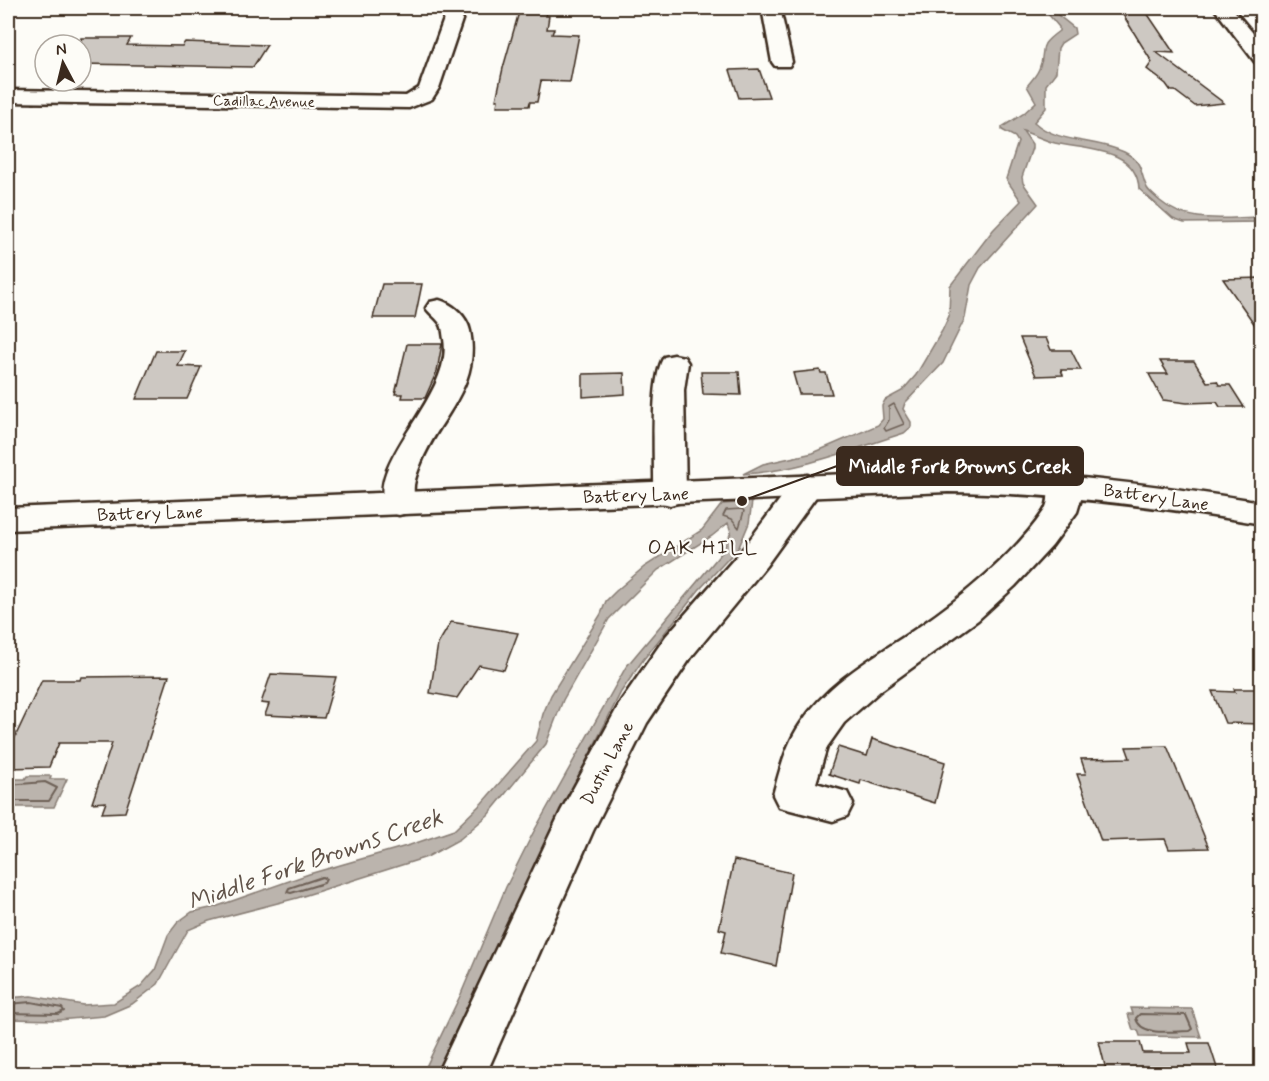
<svg xmlns="http://www.w3.org/2000/svg" width="1269" height="1081" font-family="Mynerve,sans-serif">
  <style>
    .water { fill: #bbb4ad; stroke: #887d74; stroke-width: 1.5 }
    .lines { fill: none; stroke-linecap: round; stroke-linejoin: round }
    .shore-far1 { stroke: #6e6157; stroke-width: 1.5 }
    .shore { stroke: #6e6157; stroke-width: 2 }
    .building { fill: #cdc8c2; stroke: #3b2a1e; stroke-width: 1.5 }
    .minor-casing { stroke: #3b2a1e; stroke-width: 5 }
    .major-casing { stroke: #3b2a1e; stroke-width: 5 }
    .minor { fill: #fdfcf7; fill-rule: evenodd }
    .major { fill: #fdfcf7; fill-rule: evenodd }
    .labels { text-anchor: middle; stroke-width: 4.5; stroke-linejoin: round; paint-order: stroke }
    .far-street-label { font-size: 15px; fill: #3b2a1e; stroke: #fdfcf7 }
    .street-label { font-size: 18px; fill: #3b2a1e; stroke: #fdfcf7 }
    .quarter-label { font-size: 21px; letter-spacing: 1.5px; fill: #3b2a1e; stroke: #fdfcf7 }
    .near-water-label { font-size: 24px; font-style: italic; fill: #615349; stroke: #fdfcf7 }
    .leader { fill: none; stroke: #3b2a1e; stroke-width: 2 }
    .callout-dot { fill: #3b2a1e; stroke: #fdfcf7; stroke-width: 2 }
    .callout { fill: #3b2a1e; stroke: #3b2a1e; stroke-width: 2 }
    .callout-label { font-size: 20px; text-anchor: middle; font-weight: bold; fill: #fff }
  </style>
  <rect width="100%" height="100%" fill="#fdfcf7"/>
  <filter id="ink" filterUnits="userSpaceOnUse"><feTurbulence type="fractalNoise" baseFrequency=".0167" numOctaves="2"/><feDisplacementMap in="SourceGraphic" scale="12" xChannelSelector="R" yChannelSelector="G"/><feConvolveMatrix kernelMatrix="1 2 1 2 8 2 1 2 1" color-interpolation-filters="sRGB"/></filter>
  <g filter="url(#ink)">
    <path class="water" d="M1043,8h12l3,7 16,13 1,6 -14,9 -3,5 -2,24 -10,13v23l-12,14c24,22 60,16 90,30 20,10 15,19 23,36 3,5 9,9 13,13 28,24 67,16 101,16v5l-77,1 -11,-4 -34,-30c-2,-42 -55,-39 -84,-46 -11,-3 -21,-8 -32,-12l9,13v4l-10,29 1,6 15,21 -58,64 -9,17 -6,33 -22,45 -38,40 -2,6 8,13v5l-7,6c-53,17 -106,38 -161,41l20,-10 50,-11 65,-28 5,-6 -1,-13 3,-6 17,-9 14,-16 26,-44 7,-15 1,-30 43,-56 28,-29 -15,-22 12,-37 -3,-5 -13,-7v-3l21,-13 13,-12 -9,-16c4,-5 9,-10 12,-17 9,-21 -5,-20 20,-38v-4z
      M752,502l-3,21 -10,24 -40,43 -56,70 -22,32 -84,167 -101,214h-13l38,-79 45,-107 27,-54 93,-166 97,-116 8,-19 -3,-9 -16,13 -54,34 -49,49 -46,81 -17,44 -58,71 -28,24 -33,18 -130,41 -88,23 -21,9 -30,54 -26,20 -28,12 -46,4 -50,-1v-21l23,-2 52,9 31,-2 27,-17 14,-16 13,-35 10,-13 14,-10 23,-5 94,-33 101,-29 44,-15 28,-27 54,-62 7,-27 8,-19 50,-81 5,-13 10,-10 28,-24 58,-37 20,-26z
      M27,776h24l-1,3h17l-13,28h-46v-28h17z
      M1131,1008l61,1 9,28 -61,-1 -2,-6h-5l-5,-16h5z"/>
    <g class="lines">
      <path class="shore-far1" d="M894,404l10,20 -18,7 -2,-3 5,-8v-13z
        M742,509l2,2 -5,17 -7,-9 -9,-3 3,-6z"/>
      <path class="shore" d="M8,785l37,-3 12,6 -8,13h-41
        M322,877l4,2 -2,4 -33,10 -4,-1 2,-4z
        M8,1004l23,-2 31,6 2,3 -6,3 -50,-1
        M1140,1014l46,1 6,14 -3,2c-15,0 -49,6 -53,-13z"/>
    </g>
    <path class="building" d="M1120,10h25l29,43 -18,-1 68,51 -29,3 -20,-15h-4l-5,-7 -19,-15 5,-7z
      M519,12h28l-1,4h3l-2,13h7l-2,5 27,1 -9,47 -29,-1 -4,21h-7l-1,4h-32l1,-6h-2l7,-32z
      M81,38h50l-4,7 55,1 3,-4 82,3 -14,22 -172,-3v-19h-12l12,-1z
      M759,69l10,28 -30,1 -9,-28z
      M1262,278v57l-39,-56z
      M382,284h40l-7,34h-42z
      M1020,338h26l5,12h20l10,20h-20l2,5 -27,1z
      M407,344h35l-5,27 -12,27h-23l1,-4h-8z
      M156,351h29l-7,15 23,1 -14,32h-51z
      M1160,361h34l13,21 10,-1 2,4h11l14,22h-24l-3,-5 -30,1 -24,-3 -14,-26h19z
      M820,370l1,3h5l6,21h-33l-6,-21z
      M701,372h38l2,23 -38,-1z
      M624,373l1,21 -42,3v-23z
      M451,622l67,11 -14,37 -25,-5 -22,33 -27,-5 8,-49z
      M271,674l65,3 -12,41 -59,-3 4,-11 -8,-1z
      M169,676l-44,136 -23,1 4,-11 -14,1 20,-60h-53l-10,24 -41,1v-16l34,-72h38l1,-3z
      M1234,689h28v35l-37,-1 -13,-32 23,1z
      M872,739l73,23 -10,41 -74,-23 -1,4 -31,-10 9,-27 29,9z
      M1167,746l42,102 -40,1 -4,-10 -64,2 -24,-67h9l-5,-15 49,-1 -4,-11z
      M734,860l58,13 -16,93 -55,-13 5,-22 -7,-2z
      M1099,1042h41l3,11h48l-3,-10h21l10,31h-112z"/>
    <g class="lines">
      <g class="minor-casing">
        <path id="minor" d="M448,8h18l-27,80 -7,11 -23,9 -401,-6v-12l398,6 13,-8z
          M762,8h18l12,54 -3,4h-14l-3,-4z
          M1214,8h18l30,36v20l-7,-2z
          M439,300c14,4 28,16 31,31 11,56 -30,85 -49,132 -3,7 -6,15 -7,22 -1,11 2,17 -4,27l-11,3 -11,-3c-29,-47 66,-114 56,-173 -1,-4 -1,-11 -3,-14 -3,-6 -11,-11 -15,-17l4,-6z
          M674,355l10,2 4,6 -4,27 2,104 -5,8 -11,3 -11,-3 -5,-8c1,-30 -5,-115 10,-137z
          M1063,473l11,4 5,7 2,15 -4,13 -25,34 -37,40 -37,34 -98,71 -36,32 -17,24 -11,36 31,9 6,12 -6,12 -14,5 -54,-14 -6,-12c7,-25 13,-51 28,-72 28,-42 75,-67 116,-95 43,-29 98,-74 127,-117 8,-12 1,-23 8,-34z
          M807,475l11,3 5,8 -5,8 -52,72 -74,90 -45,67 -54,108 -107,243h-49l124,-263 60,-110 45,-65 76,-86 54,-72z"/>
      </g>
      <g class="major-casing">
        <path id="major" d="M948,470c106,2 209,15 314,32v22c-105,-18 -208,-31 -314,-32l-940,38v-22z"/>
      </g>
      <use href="#minor" class="minor"/>
      <use href="#major" class="major"/>
    </g>
  </g>
  <g class="labels">
    <g class="far-street-label">
      <text transform="translate(264 101) rotate(1)" y="5">Cadillac Avenue</text>
    </g>
    <g class="street-label">
      <text transform="translate(636 495) rotate(-2)" y="6">Battery Lane</text>
      <text transform="translate(1156 497) rotate(8)" y="6">Battery Lane</text>
      <text transform="translate(150 513) rotate(-2)" y="6">Battery Lane</text>
      <text transform="translate(607 763) rotate(-62)" y="6">Dustin Lane</text>
    </g>
    <g class="quarter-label">
      <text x="703" y="554">OAK HILL</text>
    </g>
    <g class="near-water-label">
      <text transform="translate(315 859) rotate(-19)" y="8">Middle Fork Browns Creek</text>
    </g>
  </g>
  <path class="leader" d="M742 501L837 466"/>
  <circle class="callout-dot" cx="742" cy="501" r="6"/>
  <rect class="callout" x="837" y="447" width="246" height="38" rx="6"/>
  <g class="callout-label">
    <text x="960" y="473">Middle Fork Browns Creek</text>
  </g>
  <rect width="1269" height="1081" fill="none" stroke="#fdfcf7" stroke-width="30"/>
  <rect x="15" y="15" width="1239" height="1051" fill="none" stroke="#3b2a1e" stroke-width="2" filter="url(#ink)"/>
  <g transform="translate(63 63) rotate(353)"><circle r="28" fill="#fdfcf7" stroke="#afa8a0" stroke-width="1.5"/>
  <path d="M0-4.5L10 22L0 15L-10 22Z" fill="#3b2a1e"/>
  <text y="-9" font-size="16" font-weight="bold" text-anchor="middle" fill="#3b2a1e">N</text>
  </g>
</svg>
